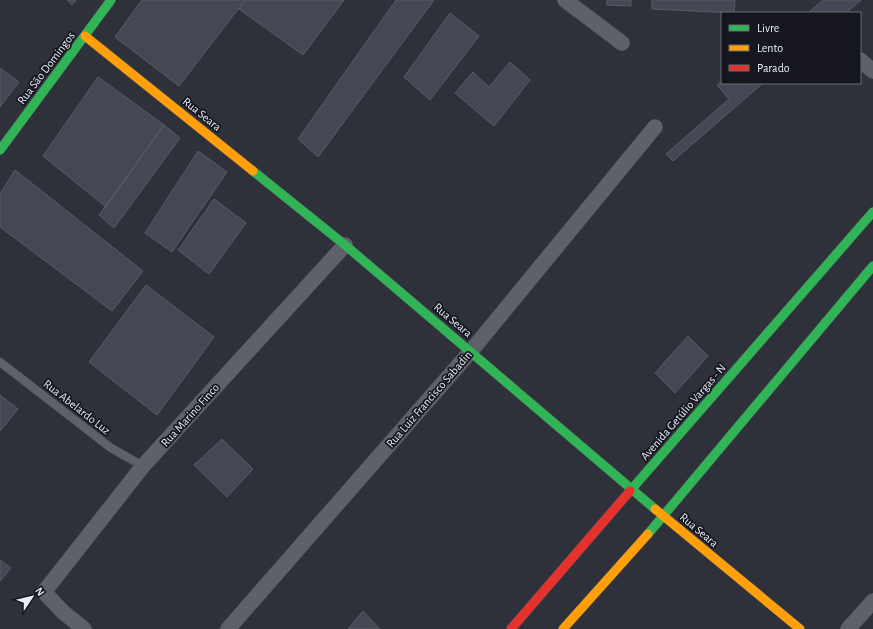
<svg xmlns="http://www.w3.org/2000/svg" width="873" height="629" font-family="'Alegreya Sans',sans-serif">
  <style>
    .building { fill: #464754; stroke: #5a5b63 }
    .lines { fill: none; stroke-linecap: round; stroke-linejoin: round }
    .lane-casing { stroke: #4a4c54; stroke-width: 9 }
    .street-casing { stroke: #4a4c54; stroke-width: 16 }
    .fast-casing { stroke: #4a4c54; stroke-width: 10 }
    .slow-casing { stroke: #4a4c54; stroke-width: 10 }
    .jam-casing { stroke: #4a4c54; stroke-width: 10 }
    .lane { stroke: #5f6168; stroke-width: 8 }
    .street { stroke: #5f6168; stroke-width: 15 }
    .fast { stroke: #30b455; stroke-width: 9 }
    .slow { stroke: #ff9f0a; stroke-width: 9 }
    .jam { stroke: #e5322d; stroke-width: 9 }
    .labels { text-anchor: middle; stroke-width: 3.5; stroke-linejoin: round; paint-order: stroke }
    .street-label { font-size: 12px; fill: #eaedf8; stroke: #15161e }
  </style>
  <rect width="100%" height="100%" fill="#2e313a"/>
  <path class="building" d="M67,0h9l-4,5z
    M142,0h103l-66,86 -64,-49z
    M245,0h99l-41,55 -64,-46z
    M396,0h38l-116,157 -20,-18z
    M607,0h24v6l-24,-1z
    M652,0h83l-1,13 -82,-4z
    M823,0h38l-15,13h-38z
    M450,13l29,23 -49,64 -26,-23z
    M510,62l20,18 -36,46 -39,-33 18,-21 16,15z
    M0,68l19,14 -19,25z
    M98,77l66,48 -58,82 -63,-51z
    M722,81v2h41l-90,78 -7,-7 63,-55 -12,-14z
    M164,125l16,13 -66,90 -15,-13z
    M198,151l29,21 -55,80 -27,-19z
    M15,170l128,101 -31,40 -112,-84v-33z
    M214,199l32,24 -37,51 -31,-24z
    M146,285l68,52 -57,78 -68,-53z
    M688,336l20,20 -33,37 -20,-20z
    M0,395l18,14 -18,22z
    M222,439l31,30 -26,28 -33,-32z
    M0,560l11,8 -11,13z
    M363,611l17,18h-32z"/>
  <g class="lines">
    <g class="lane-casing">
      <path id="lane" d="M0,362l111,86 32,18"/>
    </g>
    <g class="street-casing">
      <path id="street" d="M565,0l57,43
        M860,60l13,11
        M84,629l-21,-17 -19,-20 99,-126 202,-221
        M228,629l243,-278 184,-224
        M848,629l25,-28"/>
    </g>
    <g class="fast-casing">
      <path id="fast" d="M0,150l111,-150
        M253,171l92,74 310,264
        M630,491l243,-279
        M648,534l225,-268"/>
    </g>
    <g class="slow-casing">
      <path id="slow" d="M85,36l168,135
        M655,509l145,120
        M563,629l85,-95"/>
    </g>
    <g class="jam-casing">
      <path id="jam" d="M511,629l119,-138"/>
    </g>
    <use href="#lane" class="lane"/>
    <use href="#street" class="street"/>
    <use href="#fast" class="fast"/>
    <use href="#slow" class="slow"/>
    <use href="#jam" class="jam"/>
  </g>
  <g class="labels">
    <g class="street-label">
      <text transform="translate(46 68) rotate(-53)" y="4">Rua São Domingos</text>
      <text transform="translate(202 114) rotate(39)" y="4">Rua Seara</text>
      <text transform="translate(453 320) rotate(40)" y="4">Rua Seara</text>
      <text transform="translate(429 399) rotate(-49)" y="4">Rua Luiz Francisco Sabadin</text>
      <text transform="translate(77 407) rotate(38)" y="4">Rua Abelardo Luz</text>
      <text transform="translate(683 412) rotate(-49)" y="4">Avenida Getúlio Vargas - N</text>
      <text transform="translate(190 415) rotate(-48)" y="4">Rua Marino Finco</text>
      <text transform="translate(699 530) rotate(40)" y="4">Rua Seara</text>
    </g>
  </g>
  <rect x="721" y="12" width="140" height="72" fill="#15161e" stroke="#6a6c75"/>
  <rect x="729" y="25" width="20" height="6" fill="#30b455" stroke="#6a6c75"/>
  <text x="757" y="32" font-size="12" fill="#eaedf8">Livre</text>
  <rect x="729" y="45" width="20" height="6" fill="#ff9f0a" stroke="#6a6c75"/>
  <text x="757" y="52" font-size="12" fill="#eaedf8">Lento</text>
  <rect x="729" y="65" width="20" height="6" fill="#e5322d" stroke="#6a6c75"/>
  <text x="757" y="72" font-size="12" fill="#eaedf8">Parado</text>
  <g transform="translate(32 597) rotate(55)" stroke="#15161e" stroke-width="3" paint-order="stroke">
  <path d="M0-3L7 15L0 10L-7 15Z" fill="#eaedf8"/>
  <text y="-6" font-size="11" font-weight="bold" text-anchor="middle" fill="#eaedf8">N</text>
  </g>
</svg>
